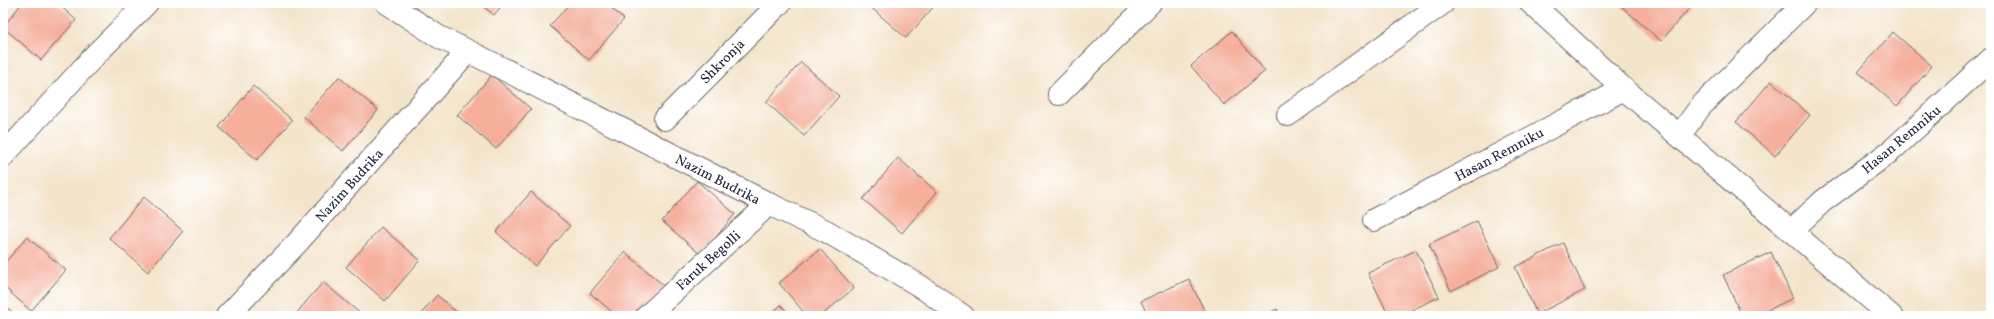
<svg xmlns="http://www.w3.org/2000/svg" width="1994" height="319" font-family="Vollkorn,serif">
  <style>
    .building { fill: #f5af9b }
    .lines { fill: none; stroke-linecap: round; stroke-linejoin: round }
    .minor-casing { stroke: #6c666d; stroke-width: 24 }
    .minor { stroke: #fff; stroke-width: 22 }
    .labels { text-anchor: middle; stroke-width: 3; stroke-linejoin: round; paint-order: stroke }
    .street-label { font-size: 14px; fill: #22223b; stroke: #fff }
  </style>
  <rect width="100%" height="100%" fill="#fff"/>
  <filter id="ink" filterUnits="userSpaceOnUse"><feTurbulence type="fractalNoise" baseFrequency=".025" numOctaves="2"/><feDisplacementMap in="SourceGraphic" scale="8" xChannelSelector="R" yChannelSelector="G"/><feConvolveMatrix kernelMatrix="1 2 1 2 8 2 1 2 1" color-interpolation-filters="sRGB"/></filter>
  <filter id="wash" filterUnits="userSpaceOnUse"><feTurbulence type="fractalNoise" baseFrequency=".012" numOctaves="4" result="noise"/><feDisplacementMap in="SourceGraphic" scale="16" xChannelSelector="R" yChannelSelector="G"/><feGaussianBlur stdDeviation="0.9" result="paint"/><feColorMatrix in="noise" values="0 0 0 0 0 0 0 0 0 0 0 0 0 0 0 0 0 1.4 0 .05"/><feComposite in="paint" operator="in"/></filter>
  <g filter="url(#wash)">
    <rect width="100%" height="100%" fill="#f4e4ca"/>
    <g id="blocks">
      <path class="building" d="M22,3h35l19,17 -35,40 -38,-33z
        M479,3h25l-10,12z
        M570,3h35l19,16 -35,41 -39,-34z
        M868,3h69l-31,35 -39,-34z
        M1625,3h69l-33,38 -39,-34z
        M1232,31l33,40 -41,34 -33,-39z
        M1893,32l39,34 -35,40 -39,-34z
        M801,62l38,34 -35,40 -38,-34z
        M492,75l39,34 -35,40 -39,-34z
        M339,77l39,33 -35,41 -39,-34z
        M1771,81l39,34 -35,41 -39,-34z
        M253,86l39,34 -35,40 -38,-33z
        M898,158l39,34 -35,41 -39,-34z
        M697,181l38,33 -34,41 -39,-34z
        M531,192l39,34 -35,40 -39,-34z
        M144,197l39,34 -35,41 -39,-34z
        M1477,221l22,46 -48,24 -22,-47z
        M381,227l39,33 -35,41 -39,-34z
        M27,237l39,33 -35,41 -28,-25v-21z
        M1563,243l22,47 -48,24 -22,-47z
        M820,249l34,39 -33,28h-14l-28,-33z
        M1416,250l23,47 -40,19h-10l-21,-43z
        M625,252l39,34 -26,30h-21l-27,-23z
        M1771,252l22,46 -37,18h-14l-19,-41z
        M1189,279l18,37h-59l-7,-15z
        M323,282l40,34h-69z
        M437,295l24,21h-42z
        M3,304l14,12h-14z
        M781,305l10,11h-22z
        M1277,309l3,7h-17z"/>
    </g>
  </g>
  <g filter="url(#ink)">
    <use href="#blocks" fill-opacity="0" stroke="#6c666d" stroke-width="1"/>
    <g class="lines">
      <g class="minor-casing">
        <path id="minor" d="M387,3l52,34 29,14 301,153 57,27 94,55 43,30
          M1531,3l93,86 267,227
          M1059,94l91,-91
          M1288,115l155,-112
          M665,119l115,-116
          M1679,136l22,-30 104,-103
          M3,156l93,-102 51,-51
          M1374,220l250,-131
          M1791,231l32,-30 69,-51 99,-91
          M227,316l70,-73 171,-192
          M647,316l122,-112"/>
      </g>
      <use href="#minor" class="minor"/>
    </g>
  </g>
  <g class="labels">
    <g class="street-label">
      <text transform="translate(722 61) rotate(-45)" y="5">Shkronja</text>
      <text transform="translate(1901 139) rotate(-40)" y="5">Hasan Remniku</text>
      <text transform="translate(1499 154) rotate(-28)" y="5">Hasan Remniku</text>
      <text transform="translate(718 179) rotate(27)" y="5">Nazim Budrika</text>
      <text transform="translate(349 185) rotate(-48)" y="5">Nazim Budrika</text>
      <text transform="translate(708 260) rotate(-42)" y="5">Faruk Begolli</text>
    </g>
  </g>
  <rect width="1994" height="319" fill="none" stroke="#fff" stroke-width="16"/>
</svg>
